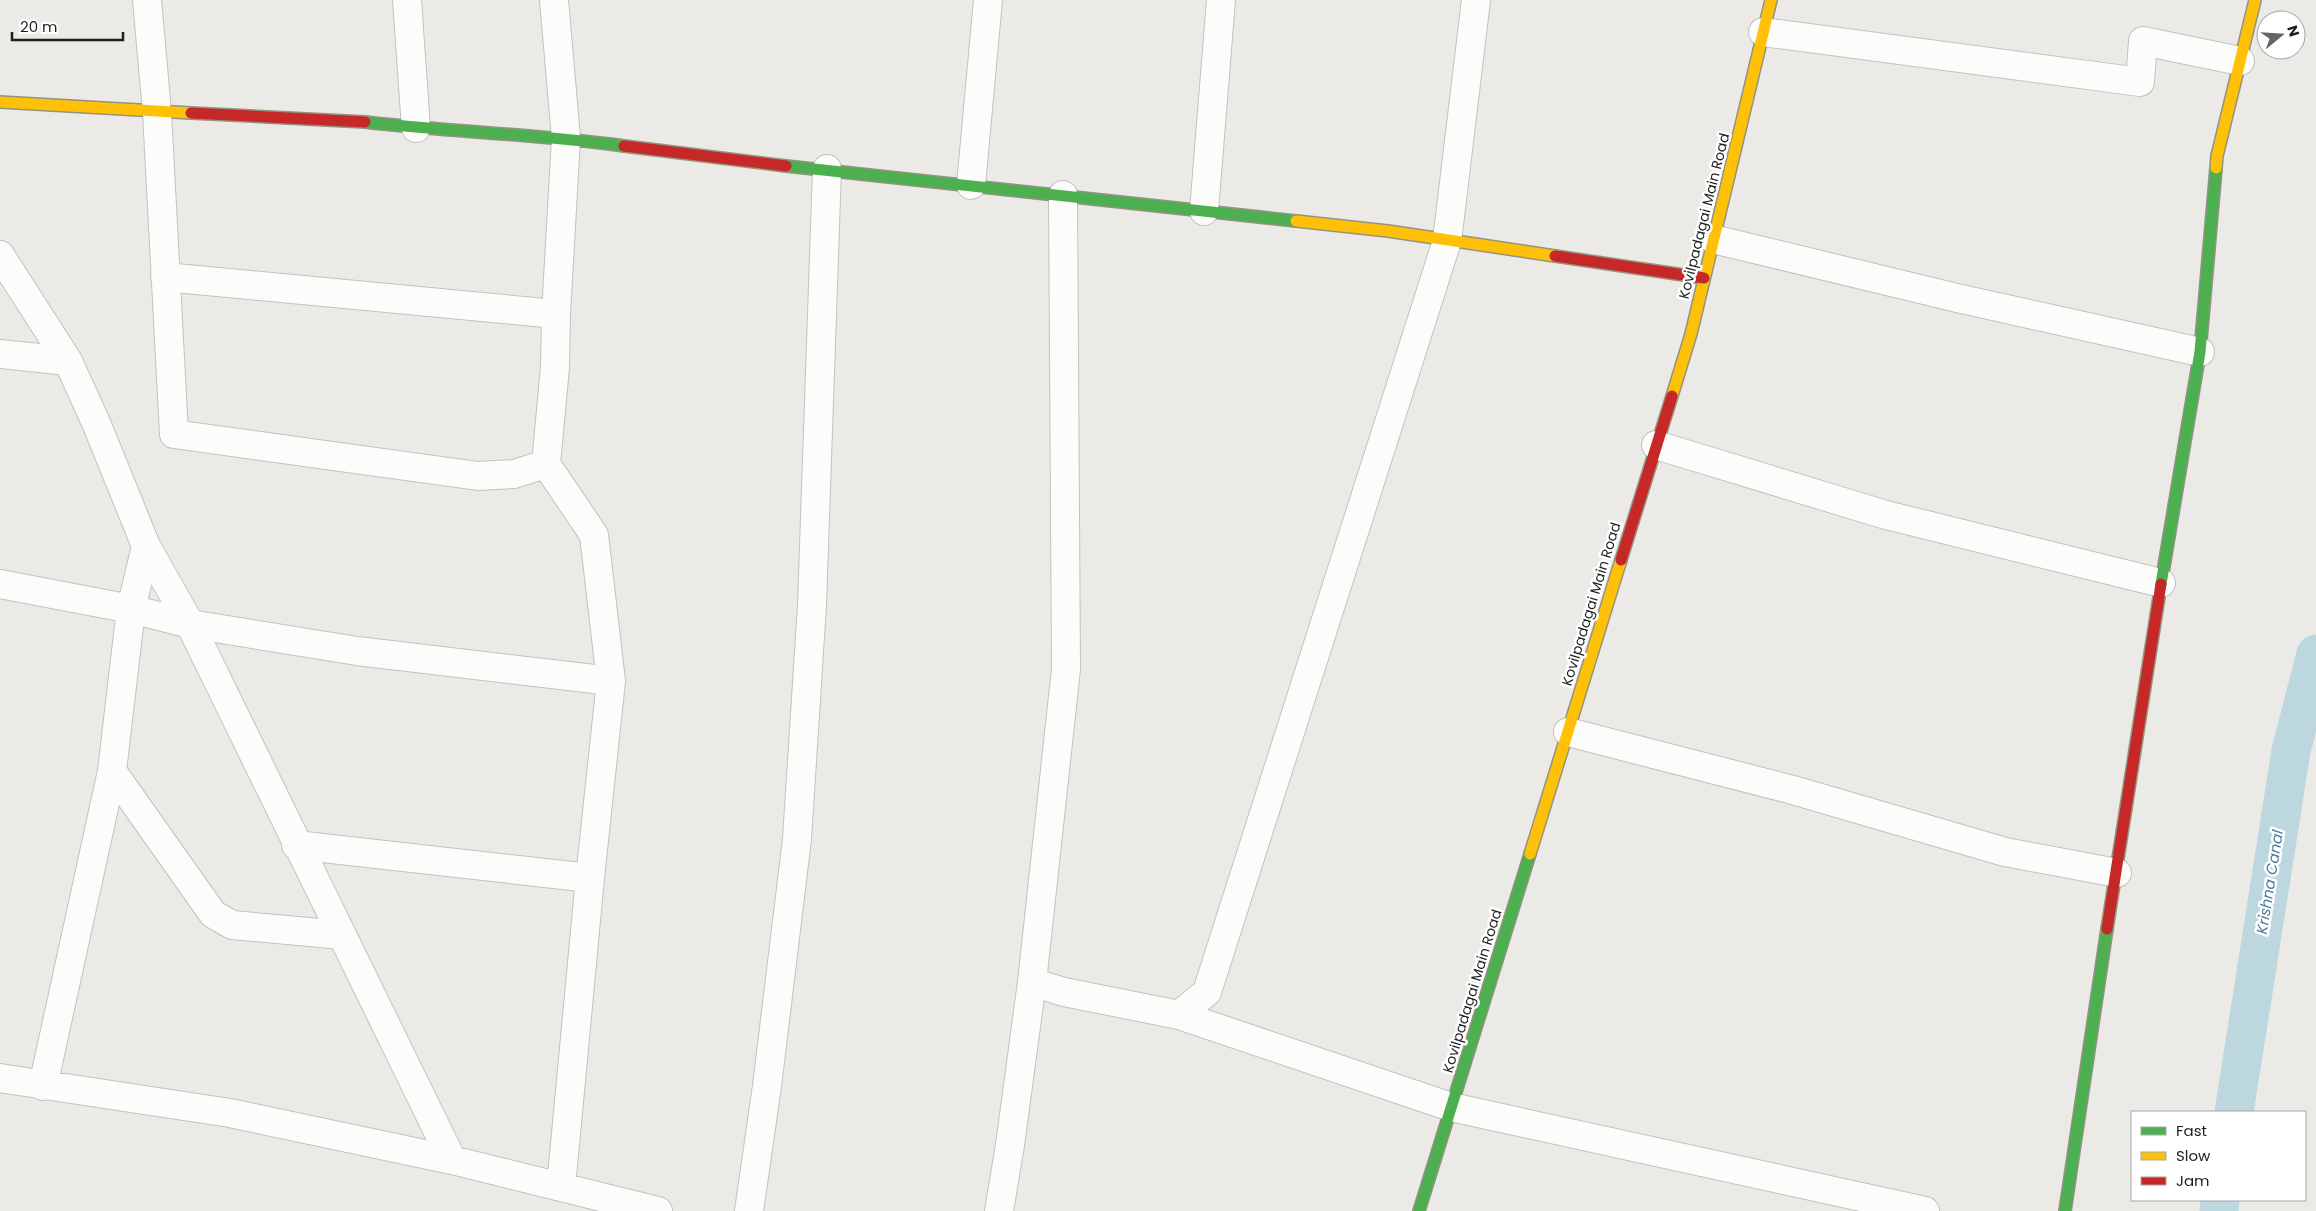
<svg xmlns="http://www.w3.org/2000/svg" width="2316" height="1211" font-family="Poppins,sans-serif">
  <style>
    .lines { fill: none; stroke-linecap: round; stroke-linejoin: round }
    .canal { stroke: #bcd7dd; stroke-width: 39 }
    .street-casing { stroke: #c3c2c1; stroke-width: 30 }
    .fast-casing { stroke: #939480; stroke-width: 14 }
    .slow-casing { stroke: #939480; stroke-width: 14 }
    .jam-casing { stroke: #939480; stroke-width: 14 }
    .street { stroke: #fcfcfb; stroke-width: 28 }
    .fast { stroke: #4caf50; stroke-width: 11 }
    .slow { stroke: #ffc107; stroke-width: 11 }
    .jam { stroke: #c62828; stroke-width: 11 }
    .labels { text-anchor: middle; stroke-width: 5; stroke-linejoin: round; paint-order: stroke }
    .street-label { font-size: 14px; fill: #1e1e1e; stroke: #fff }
    .water-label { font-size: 15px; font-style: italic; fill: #4f7a9f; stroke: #fff }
  </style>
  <rect width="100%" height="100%" fill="#eceae7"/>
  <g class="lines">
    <path class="canal" d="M2234,1112l57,-361 25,-97
      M2219,1211l1,-11"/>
    <g class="street-casing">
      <path id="street" d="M147,0l10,112 17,322 304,42 36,-2 32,-10 9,-97 1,-53 10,-176 -12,-138
        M407,0l9,128
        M1763,32l377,50 3,-41 97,20
        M971,185l17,-185
        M1204,211l17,-211
        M1713,239l244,59 243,54
        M0,255l68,106 29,64 49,121 44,78 167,27 254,30
        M165,277l391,37
        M0,354l68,7
        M1656,445l230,70 275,68
        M546,464l48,71 17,146 -21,197 -29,309
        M0,584l131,25 59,15 262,536
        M1568,732l225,58 212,62 112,21
        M112,771l101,143 19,11 110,10
        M296,845l294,33
        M1032,982l32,10 115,23 28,-23 240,-751 29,-241
        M1179,1015l272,92 474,104
        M0,1078l230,35 222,47 206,51
        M43,1086l69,-315 19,-162 15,-63
        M749,1211l18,-125 30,-247 15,-234 15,-436
        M999,1211l11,-66 22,-163 34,-313 -3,-474"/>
    </g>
    <g class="fast-casing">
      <path id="fast" d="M365,122c86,10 173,12 259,24
        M786,166l510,55
        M2161,584l39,-232 16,-184
        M1419,1211l111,-357
        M2065,1211l42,-282"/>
    </g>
    <g class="slow-casing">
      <path id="slow" d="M0,102l191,11
        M2216,168l1,-12 38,-156
        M1296,221l92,10 167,25
        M1672,396l19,-62 80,-334
        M1530,854l91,-294"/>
    </g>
    <g class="jam-casing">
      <path id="jam" d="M191,113l174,9
        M624,146l162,20
        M1555,256l149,22
        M1621,560l51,-164
        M2107,929l54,-345"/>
    </g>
    <use href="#street" class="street"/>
    <use href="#fast" class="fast"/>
    <use href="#slow" class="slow"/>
    <use href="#jam" class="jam"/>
  </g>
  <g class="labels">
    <g class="street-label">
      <text transform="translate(1704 216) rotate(-76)" y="5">Kovilpadagai Main Road</text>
      <text transform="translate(1591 604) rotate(-73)" y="5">Kovilpadagai Main Road</text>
      <text transform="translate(1472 991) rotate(-73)" y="5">Kovilpadagai Main Road</text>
    </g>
    <g class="water-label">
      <text transform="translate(2270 882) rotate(-81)" y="5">Krishna Canal</text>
    </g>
  </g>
  <rect x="2131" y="1111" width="175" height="90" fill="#ffffff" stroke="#a5a5a5"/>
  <rect x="2141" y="1127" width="25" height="8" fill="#4caf50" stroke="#a5a5a5"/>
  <text x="2176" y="1136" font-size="15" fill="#1e1e1e">Fast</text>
  <rect x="2141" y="1152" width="25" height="8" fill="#ffc107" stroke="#a5a5a5"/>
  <text x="2176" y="1161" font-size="15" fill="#1e1e1e">Slow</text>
  <rect x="2141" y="1177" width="25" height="8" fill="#c62828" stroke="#a5a5a5"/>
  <text x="2176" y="1186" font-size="15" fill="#1e1e1e">Jam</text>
  <g transform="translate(2281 35) rotate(72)"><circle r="24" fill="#ffffff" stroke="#a5a5a5"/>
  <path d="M0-4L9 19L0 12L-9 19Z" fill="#666564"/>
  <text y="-8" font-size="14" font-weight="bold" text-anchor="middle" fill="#1e1e1e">N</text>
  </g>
  <path d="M12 32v8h111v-8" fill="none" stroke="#1e1e1e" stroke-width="2.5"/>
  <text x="20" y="32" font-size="15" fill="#1e1e1e" stroke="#ffffff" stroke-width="4" paint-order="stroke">20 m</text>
</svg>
